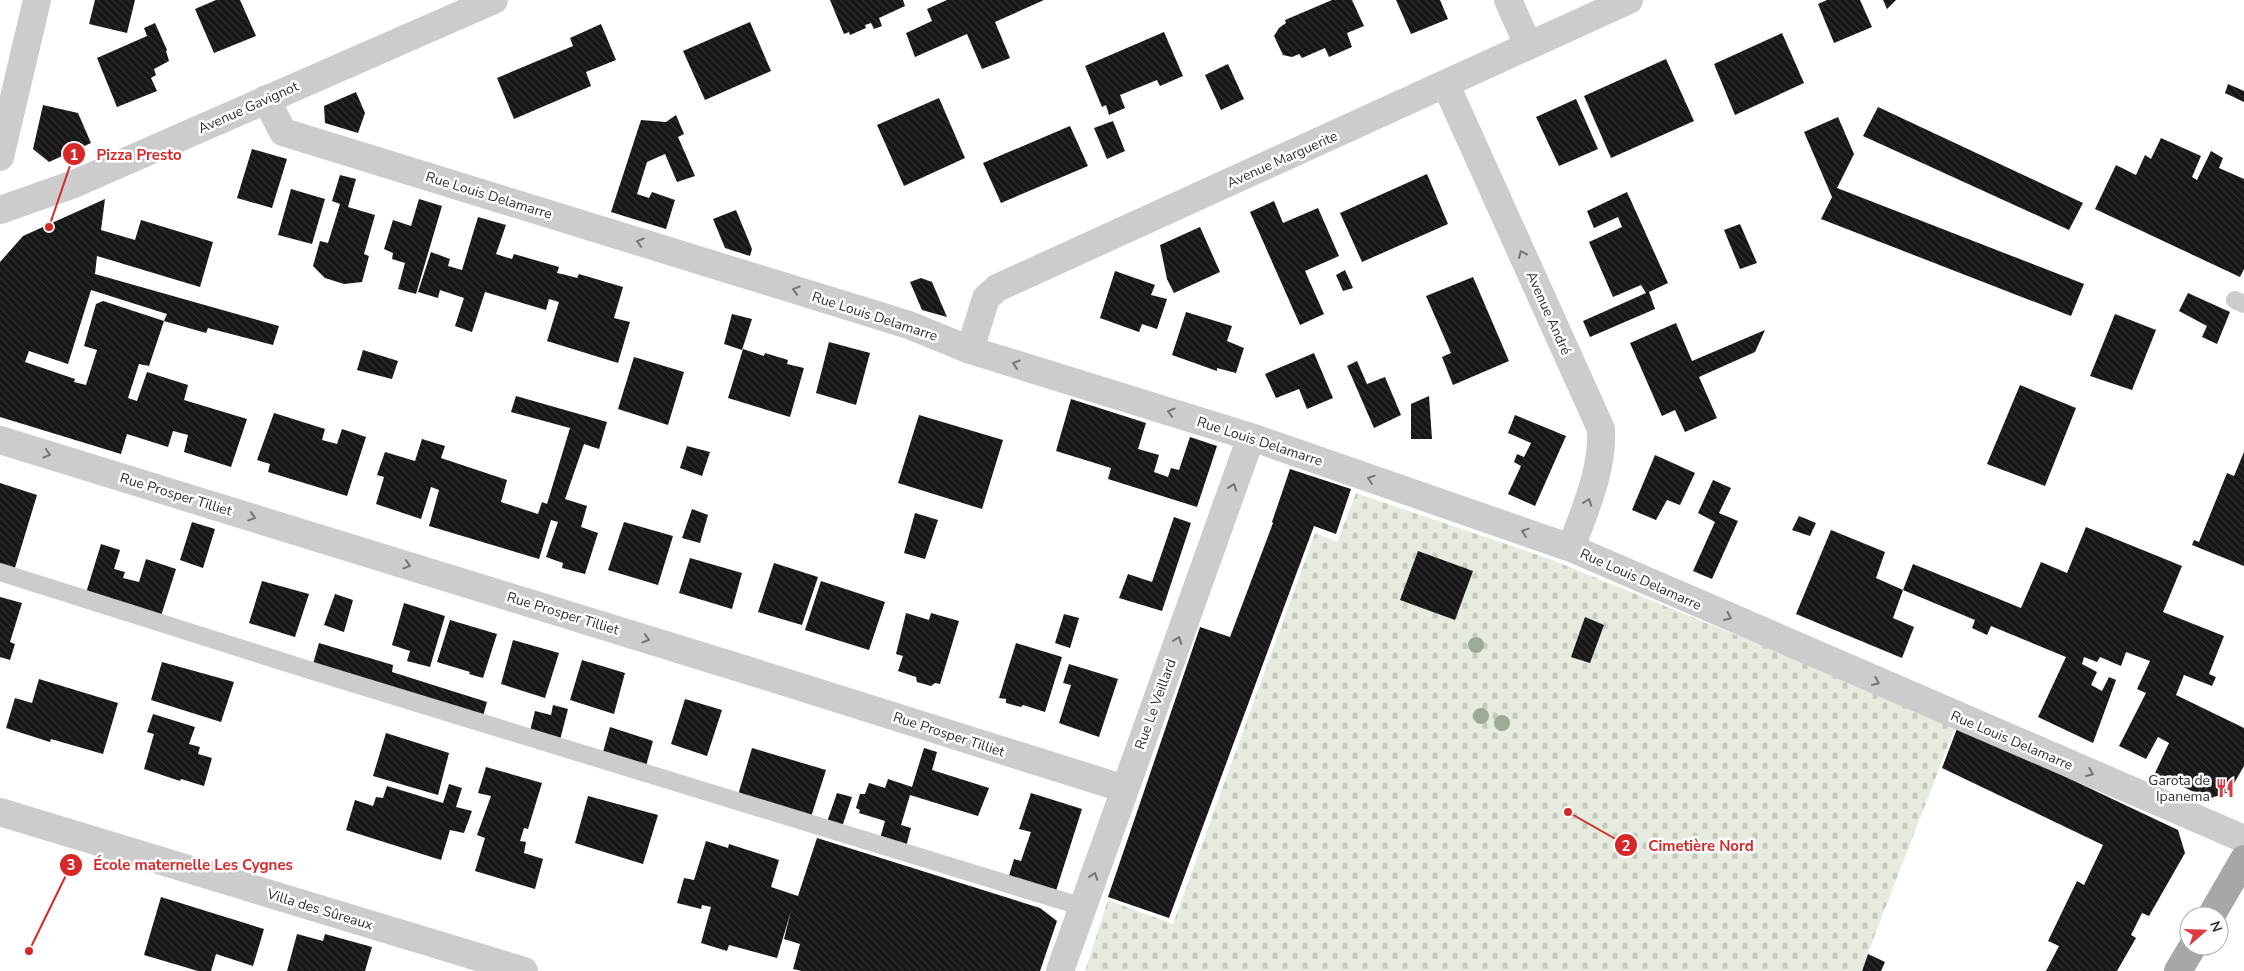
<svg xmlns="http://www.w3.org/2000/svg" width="2244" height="971" font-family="'Nunito Sans',sans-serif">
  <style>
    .cemetery { fill: url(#cemetery-stones) }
    .building { fill: url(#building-back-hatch) }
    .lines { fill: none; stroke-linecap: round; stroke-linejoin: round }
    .service { stroke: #ccc; stroke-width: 18 }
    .minor { stroke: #ccc; stroke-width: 28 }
    .tertiary { stroke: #ccc; stroke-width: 28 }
    .primary { stroke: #a7a7a7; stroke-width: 28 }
    .tree { fill: #9fac95 }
    .oneway { stroke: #767676 }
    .labels { text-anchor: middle; stroke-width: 5; stroke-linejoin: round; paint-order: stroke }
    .street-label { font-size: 14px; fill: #2f2f2f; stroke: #fff }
    .poi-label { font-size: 14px; fill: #2f2f2f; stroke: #fff; text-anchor: end }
    .leader { fill: none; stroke: #d62828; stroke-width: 2 }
    .callout-dot { fill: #d62828; stroke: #fff; stroke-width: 2 }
    .mark-label { font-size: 15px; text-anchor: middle; font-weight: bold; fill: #fff }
    .callout-label { font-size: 15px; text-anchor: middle; font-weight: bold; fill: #d62828; stroke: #fff; stroke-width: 5; stroke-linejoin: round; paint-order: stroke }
  </style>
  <defs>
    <pattern id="cemetery-stones" width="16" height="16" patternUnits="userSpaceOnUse" patternTransform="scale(1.25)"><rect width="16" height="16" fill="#e5ebde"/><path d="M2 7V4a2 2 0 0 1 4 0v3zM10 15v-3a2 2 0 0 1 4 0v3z" fill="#c5cabf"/></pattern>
    <pattern id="building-back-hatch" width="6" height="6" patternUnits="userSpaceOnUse" patternTransform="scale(1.25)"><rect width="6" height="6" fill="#161616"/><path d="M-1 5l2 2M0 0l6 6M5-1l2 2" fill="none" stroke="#303030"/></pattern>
  </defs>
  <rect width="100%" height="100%" fill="#fff"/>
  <path class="cemetery" d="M1356,493l194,66 406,166 -95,246h-776l23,-71 65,24 142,-391 22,9z"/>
  <path class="building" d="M95,0h40l-8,33 -38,-9z
    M216,0h24l16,36 -42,17 -19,-44z
    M830,0h73l2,6 -26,12 3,8 -8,3 -3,-6 -6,2 1,3 -16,7 -1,-3 -5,2z
    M947,0h97l-49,22 15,36 -28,11 -15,-35 -52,23 -9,-24 26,-12 -5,-12z
    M1332,0h20l12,26 -17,7 5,14 -23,10 -4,-9 -23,10 -3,-4 -7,3 -9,-2 -9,-19 5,-8 7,-5 -1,-3z
    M1396,0h44l8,19 -37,15z
    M1827,0h33l12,27 -38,16 -16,-39z
    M1883,0h13l-9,9z
    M750,22l21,49 -66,29 -22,-49z
    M155,23l12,27 -1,1 3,10 -15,8 2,6 -5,3 6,13 -40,16 -20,-49 50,-22 -3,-8z
    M601,24l15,36 -30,12 5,14 -77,33 -17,-41 76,-32 -3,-8z
    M1164,32l19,44 -23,10 -3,-6 -37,15 5,13 -16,7 -3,-10 -4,2 -17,-41z
    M1782,33l22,50 -69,32 -21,-51z
    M1666,59l28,62 -83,37 -27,-62z
    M1228,64l16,35 -23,11 -16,-35z
    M2228,84l16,7v11l-19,-9z
    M356,92l9,21 -7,20 -33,-10 -1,-17z
    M939,98l26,60 -61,28 -27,-61z
    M1576,99l22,50 -39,17 -23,-49z
    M43,105l35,8 13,30 -42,19 -16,-13z
    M1878,107l205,96 -14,27 -206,-94z
    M676,115l8,19 -6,3 17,39 -18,6 -12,-28 -18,8 -10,32 12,4 3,-6 23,8 -9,29 -55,-17 30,-92 25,2z
    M1838,117l16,37 -17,34 247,96 -13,32 -250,-97 11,-22 -28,-65z
    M1113,121l12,30 -18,8 -13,-31z
    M1070,126l18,40 -87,37 -18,-40z
    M2161,138l40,18 -9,21 5,3 14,-29 12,7 -4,10 25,11v90l-4,8 -145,-68 21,-44 20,10 9,-20 6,4z
    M252,149l35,10 -15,49 -35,-10z
    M1427,174l21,50 -86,38 -22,-49z
    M340,175l16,4 -8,28 27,8 -11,39 5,2 -7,26 -18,2 -19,-6 -12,-12 7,-25 8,2 12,-39 -8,-3z
    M291,189l34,10 -13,45 -34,-9z
    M1627,192l41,91 -19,9 6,17 -65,28 -7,-16 63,-28 -5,-8 -28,12 -24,-55 33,-15 -4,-10 -24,11 -7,-17z
    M105,199l-4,31 34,10 6,-20 72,22 -13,45 -103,-31 -2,18 184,52 -6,19 -65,-17 -2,5 -42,-12 3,-7 -76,-24 -23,74 -39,-13 -4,11 50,17 -1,3 12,3 11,-35 -13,-4 12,-42 7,-3 61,20 -15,45 -10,-2 -11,34 9,3 10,-29 41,13 -4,15 63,19 -16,48 -47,-15 4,-17 -15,-4 -5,16 -41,-13 -6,20 -121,-37v-155l23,-26z
    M419,199l23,7 -26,88 -18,-5 7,-26 -13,-4 1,-6 -9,-4 9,-29 18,6z
    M1274,201l9,22 35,-15 21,48 -34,15 19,43 -24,11 -50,-113z
    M736,210l16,39 -2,7 -25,-8 -12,-29z
    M478,217l28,8 -10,29 16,5 2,-5 45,13 -2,6 9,2 11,3 2,-4 44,13 -9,31 16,4 -12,41 -71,-22 12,-39 -10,-3 -3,11 -61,-18 -13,40 -17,-6 9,-28 -24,-8 -2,8 -20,-6 13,-40 19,7 -2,7 14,4z
    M1740,224l17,39 -17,6 -16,-39z
    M1200,227l20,45 -46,21 -7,-14 -7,-34z
    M1345,270l8,18 -10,3 -7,-16z
    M1115,271l40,14 -4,10 16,4 -10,30 -15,-5 -3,8 -39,-14z
    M1473,277l36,84 -56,24 -11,-28 9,-4 -25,-57z
    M921,278l11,4 15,35 -25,-7 -12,-28z
    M2188,293l42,19 -13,32 -15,-7 5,-11 -28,-15z
    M1186,312l46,14 -5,15 17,7 -8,25 -19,-5v3l-45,-16z
    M732,314l20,5 -10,31 -18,-6z
    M2115,314l41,16 -24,60 -42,-14z
    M1676,323l16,38 73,-31 -10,22 -56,25 18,41 -32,14 -10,-22 -13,6 -32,-73z
    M829,342l41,11 -14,52 -40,-12z
    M743,349l21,7 1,-3 23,7 -1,4 17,4 -14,49 -62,-19z
    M363,350l35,11 -6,18 -35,-9z
    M1314,353l19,45 -26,11 -8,-20 -23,9 -11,-24z
    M634,357l50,15 -16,53 -50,-16z
    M1357,361l10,23 18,-7 16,38 -27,13 -27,-62z
    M2020,385l56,23 -31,78 -58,-22z
    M516,396l91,26 -8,27 -15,-5 -19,55 22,7 -6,21 17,6 -13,41 -23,-6 1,-5 -17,-6 12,-35 -7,-2 -12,39 -110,-33 10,-36 -8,-3 -10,32 -45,-15 8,-27 -7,-2 8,-23 30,9 7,-22 23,7 -4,12 66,22 -6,22 37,12 4,-12 5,2 23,-76 -59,-16z
    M1429,396l3,43h-21v-35z
    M1071,399l75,24 -8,26 21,6 -5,17 14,5 3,-9 8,2 11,-33 27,9 -20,61 -89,-28 3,-11 -55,-17z
    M274,413l51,16 -3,11 15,4 5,-15 24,8 -19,59 -79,-24 2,-8 -13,-4z
    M919,415l84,25 -21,69 -84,-26z
    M1515,415l51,21 -31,70 -27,-12 13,-28 -7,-4 3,-8 7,3 7,-14 -23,-10z
    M687,446l23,6 -8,24 -22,-8z
    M2244,452v114l-52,-21 2,-5 5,2 28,-69 7,3z
    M1655,455l40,18 -15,32 -13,-5 -11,20 -24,-10z
    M1290,469l61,20 -15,45 -22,-8 -145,392 -61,-21 92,-270 30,10 43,-114 -1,-1z
    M1713,480l18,8 -12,25 19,8 -26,58 -19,-8 22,-49 -17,-9z
    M0,483l37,12 -23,76 -14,-4z
    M692,509l16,6 -8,28 -18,-5z
    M915,513l23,7 -13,39 -21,-6z
    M1799,516l17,7 -6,13 -18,-6z
    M1174,517l17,6 -29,88 -43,-13 9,-24 24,8z
    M192,522l23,7 -12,39 -23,-8z
    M624,522l49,14 -15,49 -50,-15z
    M2086,527l96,39 -19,46 61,24 -15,38 7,3 -4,9 -28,-11 -8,20 68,33v38l-15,26 -21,7 -53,-26 14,-30 -11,-6 -12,22 -27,-13 27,-53 -9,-4 13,-28 -24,-9 -5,14 -21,-9 -3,5 -13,-5 -2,7 15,8 -6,13 11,6 7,-14 7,3 -23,63 -55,-26 28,-60 -75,-31 -4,9 -15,-7 3,-8 -72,-30 10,-26 108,44 20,-46 26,11z
    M1831,530l54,22 -9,26 27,12 -10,28 21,9 -12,31 -106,-44z
    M101,544l19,6 -6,19 11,3 -2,6 16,4 7,-23 30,10 -15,47 -75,-23z
    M1418,551l55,20 -18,49 -55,-20z
    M690,558l52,15 -10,36 -53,-16z
    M774,563l44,14 -16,48 -44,-13z
    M262,581l47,13 -14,43 -46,-14z
    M821,581l64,21 -16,48 -64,-20z
    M335,594l18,6 -9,32 -20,-7z
    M0,597l22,6 -12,39 5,2 -5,16 -10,-3z
    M404,603l41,13 -15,51 -23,-6 3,-10 -18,-6z
    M906,613l23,7 2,-7 28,8 -19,63 -5,-1 -4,3 -14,-4 -1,-5 -18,-6 5,-15 -7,-2z
    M1064,614l15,4 -9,30 -15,-5z
    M1585,617l19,8 -14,38 -19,-6z
    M450,620l47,14 -14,44 -14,-4 1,-2 -33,-10z
    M513,640l46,13 -14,45 -44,-14z
    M319,643l74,22 -1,7 95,30 -4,14 -170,-52z
    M1016,643l46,14 -17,55 -22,-7 -2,2 -15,-4v-4l-7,-1z
    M582,660l43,13 -11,41 -44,-14z
    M162,662l72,20 -13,40 -70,-22z
    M1069,664l49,15 -19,58 -40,-14 12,-38 -8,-2z
    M39,679l79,24 -15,51 -52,-15 -1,3 -44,-14 9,-30 17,5z
    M685,699l37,11 -15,46 -36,-12z
    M553,705l15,4 -8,31 -30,-9 5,-20 16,4z
    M153,714l42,13 -6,17 11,3 -2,7 14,4 -8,28 -23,-7 -1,2 -36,-12 10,-35 -7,-2z
    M1958,726l220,104 7,23 -36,63 -7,-3 -11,22 5,3 -19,33h-71l13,-25 -11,-5 29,-60 7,4 19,-40 -161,-77z
    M610,727l43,14 -7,25 -43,-14z
    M386,733l63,20 -11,42 -65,-19z
    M752,748l74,22 -15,47 -73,-22z
    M924,748l13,4 -5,18 57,18 -11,28 -68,-21 -9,30 10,3 -5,19 -26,-8 5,-18 -26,-8 1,-3 -4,-2 4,-14h5l4,-11 16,5 3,-9 24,8z
    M486,767l56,16 -14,46 -4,-1 -4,13 6,1 -2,11 19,6 -8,30 -60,-18 10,-33 -8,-3 14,-39 -13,-3z
    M449,784l13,4 -6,19 16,4 -8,22 -14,-3 -9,30 -95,-30 9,-30 18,6 3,-9 7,1 4,-12 56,17z
    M837,793l15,4 -10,30 -15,-5z
    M1031,793l51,16 -27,85 -47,-15 6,-20 7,2 10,-29 -12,-3z
    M588,796l70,19 -15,49 -68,-21z
    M817,838l223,70 17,13 -17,50h-238l-9,-2 7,-25 -16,-5 7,-28 -14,47 -48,-13 -2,6 -26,-8 10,-36 -9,-2 -1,4 -24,-6 7,-25 10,2 12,-39 22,7 1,-4 50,16 -8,27 27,9z
    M161,897l103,32 -11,37 -37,-12 -5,17h-13l-54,-16z
    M297,934l26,7 2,-7 47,13 -7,24h-78z
    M1868,954l17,8 -4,9h-19z"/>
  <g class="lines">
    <path class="service" d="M2235,300l9,4
      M0,572l306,97 777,238"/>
    <path class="minor" d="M1508,0l20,45
      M1446,85l155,344c2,42 -16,80 -30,119
      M266,99l17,33 626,193 61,25 281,87 320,111 673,291
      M0,157l37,-157
      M970,350l16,-52 11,-10 632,-288
      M0,440l753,232 372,117
      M0,812l524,159
      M1060,971l191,-534"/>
    <path class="tertiary" d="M0,210l74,-26 420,-184"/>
    <path class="primary" d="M2211,916l33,-57
      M2178,971l15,-25"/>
  </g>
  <g class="tree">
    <circle cx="1476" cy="645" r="8"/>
    <circle cx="1481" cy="716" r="8"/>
    <circle cx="1502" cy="723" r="8"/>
  </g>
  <defs><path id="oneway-chevron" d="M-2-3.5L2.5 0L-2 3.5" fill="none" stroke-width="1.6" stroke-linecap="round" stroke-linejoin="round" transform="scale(1.25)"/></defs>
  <g class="oneway">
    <use href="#oneway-chevron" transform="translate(640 242) rotate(-163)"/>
    <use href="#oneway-chevron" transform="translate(1522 254) rotate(-114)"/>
    <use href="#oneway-chevron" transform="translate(796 290) rotate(-163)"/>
    <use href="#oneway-chevron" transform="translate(1016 364) rotate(-163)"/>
    <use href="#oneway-chevron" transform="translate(1171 412) rotate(-163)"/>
    <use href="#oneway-chevron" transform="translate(47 454) rotate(17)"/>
    <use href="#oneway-chevron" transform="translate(1371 479) rotate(-161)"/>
    <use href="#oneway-chevron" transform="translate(1233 487) rotate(-70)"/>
    <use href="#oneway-chevron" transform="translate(1588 502) rotate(-70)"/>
    <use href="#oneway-chevron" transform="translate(252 517) rotate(17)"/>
    <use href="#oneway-chevron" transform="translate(1525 532) rotate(-161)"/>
    <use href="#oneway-chevron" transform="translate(407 565) rotate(17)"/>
    <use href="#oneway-chevron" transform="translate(1728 617) rotate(24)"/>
    <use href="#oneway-chevron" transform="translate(646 639) rotate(17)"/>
    <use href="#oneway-chevron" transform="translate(1178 640) rotate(-70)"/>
    <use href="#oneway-chevron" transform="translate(1876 682) rotate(23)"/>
    <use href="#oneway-chevron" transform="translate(2090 773) rotate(23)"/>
    <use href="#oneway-chevron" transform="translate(1094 876) rotate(-70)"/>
  </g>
  <defs>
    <g id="restaurant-bare" transform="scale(1.5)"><path d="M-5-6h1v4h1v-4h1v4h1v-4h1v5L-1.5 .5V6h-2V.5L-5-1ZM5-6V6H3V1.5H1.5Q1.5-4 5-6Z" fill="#dc3b42" stroke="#fff" stroke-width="2.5" paint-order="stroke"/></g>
  </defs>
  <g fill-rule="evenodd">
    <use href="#restaurant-bare" x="2225" y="788"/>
  </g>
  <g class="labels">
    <g class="street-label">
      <text transform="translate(248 107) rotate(-24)" y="5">Avenue Gavignot</text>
      <text transform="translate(1282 159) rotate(-24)" y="5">Avenue Marguerite</text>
      <text transform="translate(489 195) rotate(17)" y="5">Rue Louis Delamarre</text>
      <text transform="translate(1549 313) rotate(66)" y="5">Avenue André</text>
      <text transform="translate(875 316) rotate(18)" y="5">Rue Louis Delamarre</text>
      <text transform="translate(1260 441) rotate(18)" y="5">Rue Louis Delamarre</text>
      <text transform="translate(176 494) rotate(17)" y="5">Rue Prosper Tilliet</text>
      <text transform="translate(1641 579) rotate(24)" y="5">Rue Louis Delamarre</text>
      <text transform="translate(563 613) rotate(17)" y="5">Rue Prosper Tilliet</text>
      <text transform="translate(1155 704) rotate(-70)" y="5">Rue Le Veillard</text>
      <text transform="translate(949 734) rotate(18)" y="5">Rue Prosper Tilliet</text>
      <text transform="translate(2012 740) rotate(23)" y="5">Rue Louis Delamarre</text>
      <text transform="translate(320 909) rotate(17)" y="5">Villa des Sûreaux</text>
    </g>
    <g class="poi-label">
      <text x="2210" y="785">Garota de<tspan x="2210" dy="16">Ipanema</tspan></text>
    </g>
  </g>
  <path class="leader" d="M49 227L74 154M1568 812L1626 845M29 951L71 865"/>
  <g class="callout-dot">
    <circle cx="49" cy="227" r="5"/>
    <circle cx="1568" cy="812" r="5"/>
    <circle cx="29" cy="951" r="5"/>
    <circle cx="74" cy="154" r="12"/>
    <circle cx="1626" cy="845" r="12"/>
    <circle cx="71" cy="865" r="12"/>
  </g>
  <g class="mark-label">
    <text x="74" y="160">1</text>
    <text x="1626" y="851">2</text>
    <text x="71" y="870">3</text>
  </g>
  <g class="callout-label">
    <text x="139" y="160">Pizza Presto</text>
    <text x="1701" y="851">Cimetière Nord</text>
    <text x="193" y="870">École maternelle Les Cygnes</text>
  </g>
  <g transform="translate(2204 931) rotate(70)"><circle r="24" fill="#ffffff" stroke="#acacac"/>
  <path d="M0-4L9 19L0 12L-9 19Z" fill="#dc3b42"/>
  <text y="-8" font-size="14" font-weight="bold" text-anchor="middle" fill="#2f2f2f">N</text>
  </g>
</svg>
